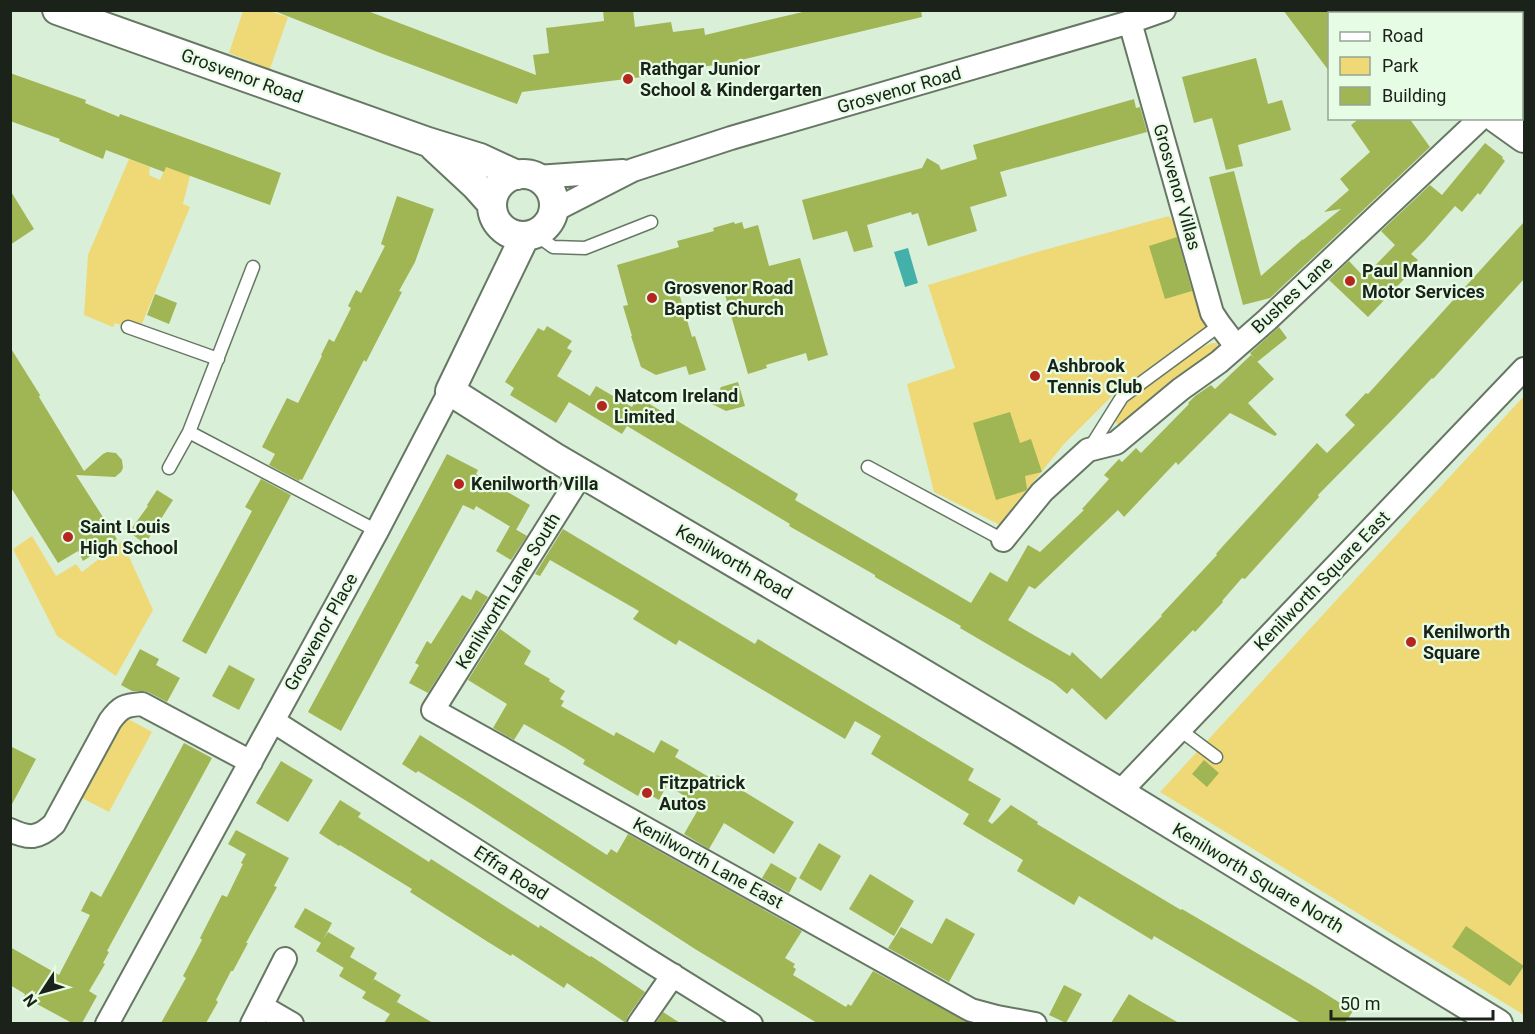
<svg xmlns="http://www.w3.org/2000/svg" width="1535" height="1034" font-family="Roboto,sans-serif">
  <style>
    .green { fill: #efd977 }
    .water { fill: #43b1a9 }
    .building { fill: #a0b554 }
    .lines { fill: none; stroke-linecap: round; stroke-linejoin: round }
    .service-casing { stroke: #667864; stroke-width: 15 }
    .minor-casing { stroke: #667864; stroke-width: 26 }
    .tertiary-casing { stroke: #667864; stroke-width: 32 }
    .service { stroke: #fff; stroke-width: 12 }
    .minor { stroke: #fff; stroke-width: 22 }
    .tertiary { stroke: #fff; stroke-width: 28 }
    .poi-dot { fill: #b5261f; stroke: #e7fce5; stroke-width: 2 }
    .labels { text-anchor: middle; stroke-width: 4.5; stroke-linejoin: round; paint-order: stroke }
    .poi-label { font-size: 18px; font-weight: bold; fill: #1a221a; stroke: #e7fce5; text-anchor: start }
    .street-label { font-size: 18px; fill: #1a221a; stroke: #e7fce5 }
  </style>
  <rect width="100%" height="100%" fill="#daefd8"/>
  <path class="green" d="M243,11h26l19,6 -18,52 -41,-16z
    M179,136l11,40 -7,28 7,3 -51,124 -24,-8 -2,4 -29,-12 4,-60 41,-96 21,8 -1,8 11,5z
    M1169,216l13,19 27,91 -30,20 -63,46 -52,52 -56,69 -8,12 -66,-33 -27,-108 48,-16 -27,-83 109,-33z
    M1212,343h5l3,6 -84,66 -17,10 -7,-6c12,-16 29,-28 45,-40 18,-14 34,-28 55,-36z
    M1524,396v619l-364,-223z
    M32,536l24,40 20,-12 6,8 40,-31 31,69 -37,66 -59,-40 -44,-87z
    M121,715l31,17 -43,80 -31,-16z"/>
  <path class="water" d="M908,248l10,35 -13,4 -11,-35z"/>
  <path class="building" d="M277,10h88l171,65 -3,-20 16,-2 -3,-25 58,-7 -1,-11h30l2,17 36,-5 2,10 31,-4 1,7 106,-25h110l1,7 -206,49v-1l-58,7v3l-136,17 -5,12 -134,-50 -106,-42z
    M1283,10h46v61z
    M1256,58l12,46 14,-4 9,30 -53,15 5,21 -17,4 -14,-52 -18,5 -12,-46z
    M10,73l76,27 -1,3 34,14 1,-3 161,59 -11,32 -104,-38 -2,5 -58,-22 -3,9 -44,-18 1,-2 -50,-18z
    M1134,99l2,9 4,-1 7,25 -147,40 7,24 -37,11 7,24 -49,15 -10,-33 -6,2 -1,-3 -44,13 6,22 -19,5 -7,-21 -34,9 -11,-40 120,-32 5,-10 12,7 2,5 36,-11 -4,-14z
    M1360,118h49l21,29 -160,151 -27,7 -34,-128 25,-6 27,105 42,-37v1l38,-31 -17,3 25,-22 -9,-11 30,-27 -19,-27z
    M1485,143l18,14 -1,1 3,3 -25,34 -2,-2 -16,19 -7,-6 -29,33 -15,15 7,6 -12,12 3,2 -41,43 -39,-37 20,-19 15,16 31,-32 -14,-14 49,-46 12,10z
    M10,190l24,39 -24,16z
    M397,196l37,13 -19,53 -16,29 3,1 -36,70 -2,-2 -62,120 -2,-1 -1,2 -30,-16 6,-11 -13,-7 25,-49 11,5 24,-47 -1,-1 8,-16 5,3 17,-34 -3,-2 8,-16 5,3 24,-47 -4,-2z
    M734,222l1,2 7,-2 2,7 14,-4 11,41 31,-8 28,97 -20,6 -2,-8 -40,12 1,3 -19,6 -27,-93 -42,12 13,44 3,-1 11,34 -17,5 -3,-9 -30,9 -15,-8 -10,-31h1l-9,-30 5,-1 -11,-40 62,-18 -2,-6 37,-10 -1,-3z
    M1524,222v57l-91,100 -1,-1 -36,38 -78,79 1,2 -74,82 -3,-1 -20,23 1,1 -28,30 -2,-2 -87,90 -34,-32 -5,6 -13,-11 -94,-55 1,-2 -86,-49v-2l-86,-49 1,-2 -163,-98 -5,8 -53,-32 -13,21 -46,-28 4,-7 -9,-6 33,-54 6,3 3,-5 25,15 -5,7 5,3 -15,25 33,20 6,-10 36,21 6,-10 160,97 -3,6 176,103 19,-31 17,10 21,-37 12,7 44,-42 -2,-1 27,-30 -5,-4 15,-16 3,3 14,-14 5,5 48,-49 -1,-1 7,-7 16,-11 4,4 36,-34 23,24 -26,24 29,31 -2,2 -45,-23 -52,52 -2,-3 -52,55 -6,-7 -83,79 -6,-3 -21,34 62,36 2,-4 29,27 61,-63 -1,-1 56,-60 -1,-1 7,-8 94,-103 10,10 28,-28 -10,-10 21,-22 2,1z
    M1177,237l15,54 -27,8 -16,-53z
    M155,294l22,9 -8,21 -22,-9z
    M1279,327l8,11 -30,24 -7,-9z
    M10,347l30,48 -1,2 45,74 19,-17 4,-2 9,1 6,7 1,8 -2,4 -6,5 -39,-2 41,64 -34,22 -5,-10 -20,12 -48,-77z
    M738,382l7,24 -19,5 -14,-7 9,-17z
    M1010,412l10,31 11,-4 11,33 -17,4 2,13 -2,2 -29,9 -23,-77z
    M447,454l31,16 -2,4 54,31 -14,25 -40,-24 -2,4 -11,-5 -122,226 -33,-19 111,-205z
    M261,479l30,16 -85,159 -24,-13 70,-130 -7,-4z
    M157,490l16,10 -28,44 -16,-12 19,-26 -1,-1z
    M510,526l17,10 -16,24 -15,-9z
    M563,529l192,115 3,-5 216,130 -6,11 33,19 -13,22 4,3 19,-19 27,17 -1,2 144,86 1,-1 131,77 40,25 -8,12h-44l-147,-87 -2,4 -73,-44 -5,9 -57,-34 6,-11 -60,-36 6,-10 -98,-60 10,-18 -26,-15 -10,18 -166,-99 -3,5 -43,-26 6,-8 -89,-51 -10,16 -5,-2z
    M476,590l12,7 -60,96 -19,-10 10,-18 -4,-2 12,-22 4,3 31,-49 9,5z
    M500,629l31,22 -7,13 26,15 -1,2 16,10 -5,8 4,2 -3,5 53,30 2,-4 38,21 7,-13 18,10 -4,7 39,23 3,-5 77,47 -20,32 -50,-31 -15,26 -25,-15 15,-26 -1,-1 1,-2 -32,-20 -8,15 -18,-10 -3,6 -55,-32 2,-4 -21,-13 -40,-23 -10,16 -21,-12 14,-24 -39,-24z
    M140,649l19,10 -3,6 24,13 -13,24 -19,-10 -7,-1h-9l-11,-6z
    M229,665l26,14 -16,31 -27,-14z
    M420,735l187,120 4,-6 6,4 11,-19 174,97 -17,27 10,6 -2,3 3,2 -3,6 53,32 2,-3 3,2 22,-35 96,52h-152l-122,-74 -222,-144 -55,-34 -2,2 -14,-9z
    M184,743l28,15 -105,193 2,1 -6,11 2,1 -16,27 8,5 -15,27h-10l-48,-26 1,-3 -15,-9v-38l49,28 31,-60 -9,-4 10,-20 10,6z
    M10,746l26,13 -26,49z
    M1204,760l15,13 -12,14 -15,-13z
    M281,761l32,19 -25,42 -32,-19z
    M340,800l21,13 -3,4 71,45 2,-3 108,69 1,-3 50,32 1,-1 54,36 -17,24 -2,7 -59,-40 -3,5 -52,-34 -1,2 -23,-14 -78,-50 2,-3 -72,-44 -1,1 -20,-13z
    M236,830l53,28 -15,28 3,1 -31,56h2l-15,28h-2l-15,29 2,2 -12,21h-45l25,-45 -3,-2 19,-36 -2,-2 22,-43 5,2 16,-33 -2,-1 5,-9 -18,-10z
    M819,843l22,13 -20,35 -22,-13z
    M771,863l26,15 -8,15 -27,-15z
    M870,874l44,27 -20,35 -45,-27z
    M305,908l27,15 -9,17 5,-8 27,16 -11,20 -28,-17 5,-8 -27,-16z
    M946,918l29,16 -26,48 -61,-34 13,-21 31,17z
    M1466,926l58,40 -14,20 -58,-39z
    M350,957l27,16 -6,11 3,-5 27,16 -6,10 2,-3 36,21h-49l6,-9 -28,-16 4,-6 -27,-16z
    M1064,985l18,9 -16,29 -17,-8z
    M1129,994l13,8 37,21h-68z
    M663,1012l17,11h-24z"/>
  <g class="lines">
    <g class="service-casing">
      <path id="service" d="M535,234l18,13 32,1 66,-26
        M253,267l-64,165 188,99
        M128,327l90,32
        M1090,448l32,-51 98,-72
        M868,467l135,73
        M169,468l20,-36
        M1180,730l36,27"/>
    </g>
    <g class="minor-casing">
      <path id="minor" d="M1130,22l82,291 8,12 16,21
        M537,177l86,-6
        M553,211l80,-41 98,-32 399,-116 34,-12
        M582,473l-149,237 538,300 26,7 38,7
        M1003,540l39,-48 46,-42 28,-7 65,-54 38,-27 48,-42 214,-202
        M273,721l370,236 108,67
        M1119,793l405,-424
        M10,830c19,9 28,9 44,-6l56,-103c10,-14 15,-16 32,-17l109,58
        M261,1006l31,18
        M107,1024l270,-493 73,-140
        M252,1024l33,-65
        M639,1024l34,-49"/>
    </g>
    <g class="tertiary-casing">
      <path id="tertiary" d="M57,10l371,132 52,16 37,17
        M1387,10l2,4
        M1496,118l28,20
        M434,147l42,39 16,18
        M492 205a31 31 0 1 1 62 0a31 31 0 1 1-62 0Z
        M525,236l-75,155 104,66 353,207 112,67 479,293"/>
    </g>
    <use href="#service" class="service"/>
    <use href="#minor" class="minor"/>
    <use href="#tertiary" class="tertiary"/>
  </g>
  <g class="poi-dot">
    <circle cx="628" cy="79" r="6"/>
    <circle cx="1350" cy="281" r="6"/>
    <circle cx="652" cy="298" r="6"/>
    <circle cx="1035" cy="376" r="6"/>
    <circle cx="602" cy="406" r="6"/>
    <circle cx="459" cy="484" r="6"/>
    <circle cx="68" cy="537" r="6"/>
    <circle cx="1411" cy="642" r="6"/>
    <circle cx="647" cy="793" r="6"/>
  </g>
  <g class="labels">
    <g class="poi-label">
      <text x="640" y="75">Rathgar Junior<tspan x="640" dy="21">School &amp; Kindergarten</tspan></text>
      <text x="1362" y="277">Paul Mannion<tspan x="1362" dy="21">Motor Services</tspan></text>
      <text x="664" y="294">Grosvenor Road<tspan x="664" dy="21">Baptist Church</tspan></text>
      <text x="1047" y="372">Ashbrook<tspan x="1047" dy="21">Tennis Club</tspan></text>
      <text x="614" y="402">Natcom Ireland<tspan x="614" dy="21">Limited</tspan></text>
      <text x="471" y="490">Kenilworth Villa</text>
      <text x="80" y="533">Saint Louis<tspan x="80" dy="21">High School</tspan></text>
      <text x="1423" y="638">Kenilworth<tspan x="1423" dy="21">Square</tspan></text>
      <text x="659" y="789">Fitzpatrick<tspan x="659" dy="21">Autos</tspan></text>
    </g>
    <g class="street-label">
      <text transform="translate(242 76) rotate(20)" y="6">Grosvenor Road</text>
      <text transform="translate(899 90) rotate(-16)" y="6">Grosvenor Road</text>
      <text transform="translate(1177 187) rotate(74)" y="6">Grosvenor Villas</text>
      <text transform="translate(1292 295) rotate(-43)" y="6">Bushes Lane</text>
      <text transform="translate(734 562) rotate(30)" y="6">Kenilworth Road</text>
      <text transform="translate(1322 581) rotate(-46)" y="6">Kenilworth Square East</text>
      <text transform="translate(508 591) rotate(-58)" y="6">Kenilworth Lane South</text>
      <text transform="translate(321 632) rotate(-61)" y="6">Grosvenor Place</text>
      <text transform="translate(708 863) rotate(29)" y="6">Kenilworth Lane East</text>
      <text transform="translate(511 873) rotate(33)" y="6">Effra Road</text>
      <text transform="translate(1258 878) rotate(31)" y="6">Kenilworth Square North</text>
    </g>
  </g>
  <rect width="1535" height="1034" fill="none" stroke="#1a221a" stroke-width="24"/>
  <rect x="1328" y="12" width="195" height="108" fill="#e7fce5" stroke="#95a594" stroke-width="1.5"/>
  <rect x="1340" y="32" width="30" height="9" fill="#ffffff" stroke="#95a594" stroke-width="1.5"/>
  <text x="1382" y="42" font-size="18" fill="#1a221a">Road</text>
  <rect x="1340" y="57" width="30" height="18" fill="#efd977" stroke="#95a594" stroke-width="1.5"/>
  <text x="1382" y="72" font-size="18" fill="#1a221a">Park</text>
  <rect x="1340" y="87" width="30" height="18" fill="#a0b554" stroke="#95a594" stroke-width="1.5"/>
  <text x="1382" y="102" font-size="18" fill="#1a221a">Building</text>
  <g transform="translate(42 992) rotate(234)" stroke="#e7fce5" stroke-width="4.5" paint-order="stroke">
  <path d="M0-4.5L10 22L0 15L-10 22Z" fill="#1a221a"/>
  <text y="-9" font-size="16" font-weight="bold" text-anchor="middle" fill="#1a221a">N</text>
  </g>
  <path d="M1331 1010v9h162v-9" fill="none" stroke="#1a221a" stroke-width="3"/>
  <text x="1340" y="1010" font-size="18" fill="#1a221a" stroke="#e7fce5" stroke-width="4.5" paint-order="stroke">50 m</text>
</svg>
